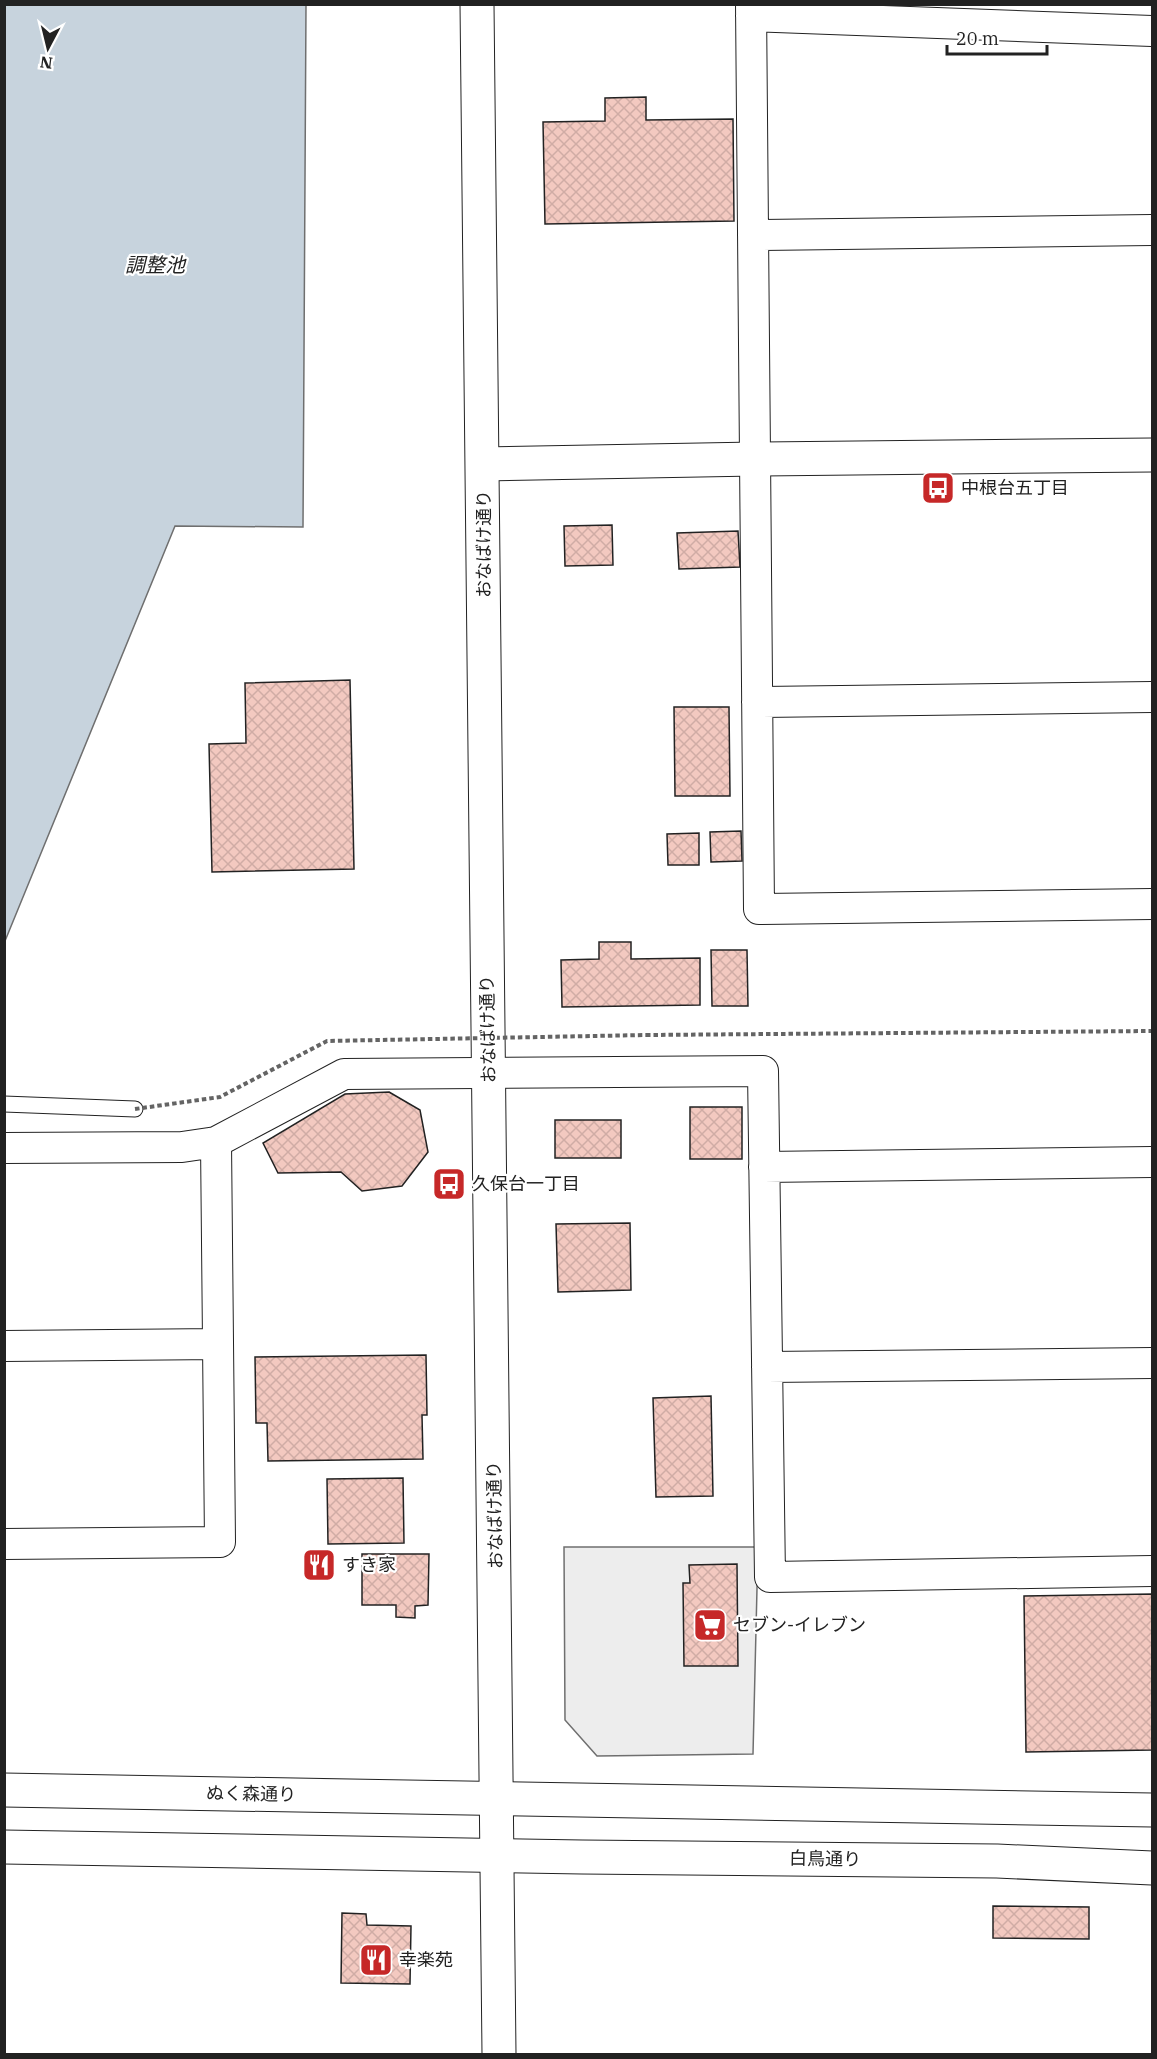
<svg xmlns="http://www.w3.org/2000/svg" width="1157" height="2059" font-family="'IBM Plex Serif','Noto Sans JP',serif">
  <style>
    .parking { fill: #ededed; stroke: #6f6f6f; stroke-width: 1.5 }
    .water { fill: #c7d3dd; stroke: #6f6f6f; stroke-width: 1.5 }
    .building { fill: url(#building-cross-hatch); stroke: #222; stroke-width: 1.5 }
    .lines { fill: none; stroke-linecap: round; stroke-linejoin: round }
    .service-casing { stroke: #222; stroke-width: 17 }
    .minor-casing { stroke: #222; stroke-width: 32 }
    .tertiary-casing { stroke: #222; stroke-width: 35 }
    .secondary-casing { stroke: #222; stroke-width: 35 }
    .primary-casing { stroke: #222; stroke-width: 35 }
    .path { stroke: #646464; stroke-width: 4; stroke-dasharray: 4.5 3; stroke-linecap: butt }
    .service { stroke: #fff; stroke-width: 15 }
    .minor { stroke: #fff; stroke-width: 30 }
    .tertiary { stroke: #fff; stroke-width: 33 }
    .secondary { stroke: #fff; stroke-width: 33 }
    .primary { stroke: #fff; stroke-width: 33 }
    .path-bridge { stroke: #646464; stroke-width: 4; stroke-dasharray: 4.5 3; stroke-linecap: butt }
    .labels { text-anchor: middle; stroke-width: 4.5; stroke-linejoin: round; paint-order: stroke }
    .poi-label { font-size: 18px; fill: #222; stroke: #fff; text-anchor: start }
    .street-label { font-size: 18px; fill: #222; stroke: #fff }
    .water-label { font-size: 20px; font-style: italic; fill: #222; stroke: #fff }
  </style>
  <defs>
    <pattern id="building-cross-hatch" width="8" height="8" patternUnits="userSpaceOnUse" patternTransform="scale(1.5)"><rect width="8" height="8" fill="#f3c9c0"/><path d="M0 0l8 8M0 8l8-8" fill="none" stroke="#d0aca5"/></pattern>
  </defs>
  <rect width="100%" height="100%" fill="#fff"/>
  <path class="parking" d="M564,1547h194l-5,207 -156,2 -32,-36z"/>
  <path class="water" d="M5,4l301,1 -3,522 -128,-1 -170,415z"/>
  <path class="building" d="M646,97v23l87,-1 1,102 -189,3 -2,-102 62,-1v-23z
    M612,525l1,40 -48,1 -1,-40z
    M738,531l2,36 -61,2 -2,-36z
    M350,680l4,189 -142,3 -3,-128 37,-1 -1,-60z
    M674,707h55l1,89h-55z
    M741,831l1,30 -31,1 -1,-30z
    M699,833v32h-31l-1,-31z
    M599,942h32v17l69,-1v47l-138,2 -1,-47 38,-1z
    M711,950h36l1,56h-36z
    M389,1092l31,18 8,42 -26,34 -40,5 -21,-19 -63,1 -15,-30 82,-49z
    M690,1107h52v52h-52z
    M555,1120h66v38h-66z
    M630,1223l1,67 -73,2 -2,-68z
    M426,1355l1,60h-5l1,44 -155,2 -1,-38h-11l-1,-66z
    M711,1396l2,100 -57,1 -3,-99z
    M403,1478l1,65 -76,1 -1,-65z
    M362,1554h67l-1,51 -13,1v12l-19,-1v-12h-34z
    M737,1564l1,102h-54l-1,-83h7l-1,-18z
    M1152,1594v156l-126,2 -2,-156z
    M993,1906l96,1v32l-96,-1z
    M342,1913l24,1 1,11 44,1 -1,58 -69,-1z"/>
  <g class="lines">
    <g class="service-casing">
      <path id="service" d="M4,1104l131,5"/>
    </g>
    <g class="minor-casing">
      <path id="minor" d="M751,4l8,905 393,-5
        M751,16l401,15
        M753,235l399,-5
        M757,702l395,-5
        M4,1148l178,-1 34,-5 128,-68 419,-3 7,506 382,-6
        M764,1167l388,-5
        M4,1346l214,-2
        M767,1367l385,-4
        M4,1544l216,-2 -4,-400"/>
    </g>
    <g class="tertiary-casing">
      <path id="tertiary" d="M483,464l272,-5 397,-4"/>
    </g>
    <g class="secondary-casing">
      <path id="secondary" d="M4,1790l1148,20
        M4,1847l578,10 415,4 155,7"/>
    </g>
    <g class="primary-casing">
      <path id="primary" d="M477,4l22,2050"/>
    </g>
    <path class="path" d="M646,1035l506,-4"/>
    <use href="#service" class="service"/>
    <use href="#minor" class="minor"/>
    <use href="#tertiary" class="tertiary"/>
    <use href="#secondary" class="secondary"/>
    <use href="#primary" class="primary"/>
    <path class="path-bridge" d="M135,1109l85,-12 107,-56 319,-6"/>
  </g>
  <defs>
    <g id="bus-square" transform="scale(1.725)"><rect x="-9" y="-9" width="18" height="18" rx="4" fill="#c62828" stroke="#fff"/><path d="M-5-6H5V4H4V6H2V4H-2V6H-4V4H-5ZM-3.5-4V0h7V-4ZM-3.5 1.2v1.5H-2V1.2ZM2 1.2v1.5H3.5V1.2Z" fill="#fff"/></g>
    <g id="restaurant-square" transform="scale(1.725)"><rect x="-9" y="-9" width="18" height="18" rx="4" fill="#c62828" stroke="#fff"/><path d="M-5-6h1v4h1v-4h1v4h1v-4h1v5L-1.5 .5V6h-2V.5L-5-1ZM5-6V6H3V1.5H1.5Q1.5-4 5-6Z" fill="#fff"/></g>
    <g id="supermarket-square" transform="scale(1.725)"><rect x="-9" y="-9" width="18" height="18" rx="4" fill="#c62828" stroke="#fff"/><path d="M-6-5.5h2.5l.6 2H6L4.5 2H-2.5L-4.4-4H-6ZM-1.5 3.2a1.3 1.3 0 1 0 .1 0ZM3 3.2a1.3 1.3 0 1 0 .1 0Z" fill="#fff"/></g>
  </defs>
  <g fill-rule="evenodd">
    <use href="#bus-square" x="938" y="488"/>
    <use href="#bus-square" x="449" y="1184"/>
    <use href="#restaurant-square" x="319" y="1565"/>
    <use href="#supermarket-square" x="710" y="1625"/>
    <use href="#restaurant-square" x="376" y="1960"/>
  </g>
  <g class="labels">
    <g class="poi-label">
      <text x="961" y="494">中根台五丁目</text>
      <text x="472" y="1190">久保台一丁目</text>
      <text x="342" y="1571">すき家</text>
      <text x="733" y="1631">セブン-イレブン</text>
      <text x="399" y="1966">幸楽苑</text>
    </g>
    <g class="street-label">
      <text transform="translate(484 544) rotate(-90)" y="6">おなばけ通り</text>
      <text transform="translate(488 1029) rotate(-91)" y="6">おなばけ通り</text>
      <text transform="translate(495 1515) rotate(-91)" y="6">おなばけ通り</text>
      <text transform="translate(251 1794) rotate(1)" y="6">ぬく森通り</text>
      <text transform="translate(825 1859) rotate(1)" y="6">白鳥通り</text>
    </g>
    <g class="water-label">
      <text x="155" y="272">調整池</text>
    </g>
  </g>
  <rect width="1157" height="2059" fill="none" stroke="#222222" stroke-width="12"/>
  <g transform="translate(48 48) rotate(187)" stroke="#ffffff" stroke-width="4.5" paint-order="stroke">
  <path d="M0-4.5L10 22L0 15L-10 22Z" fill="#222222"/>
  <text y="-9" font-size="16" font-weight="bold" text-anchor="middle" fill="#222222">N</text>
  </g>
  <path d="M947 45v9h100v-9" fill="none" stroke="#222222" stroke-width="3"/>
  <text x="956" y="45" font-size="18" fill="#222222" stroke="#ffffff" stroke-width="4.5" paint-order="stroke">20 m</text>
</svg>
